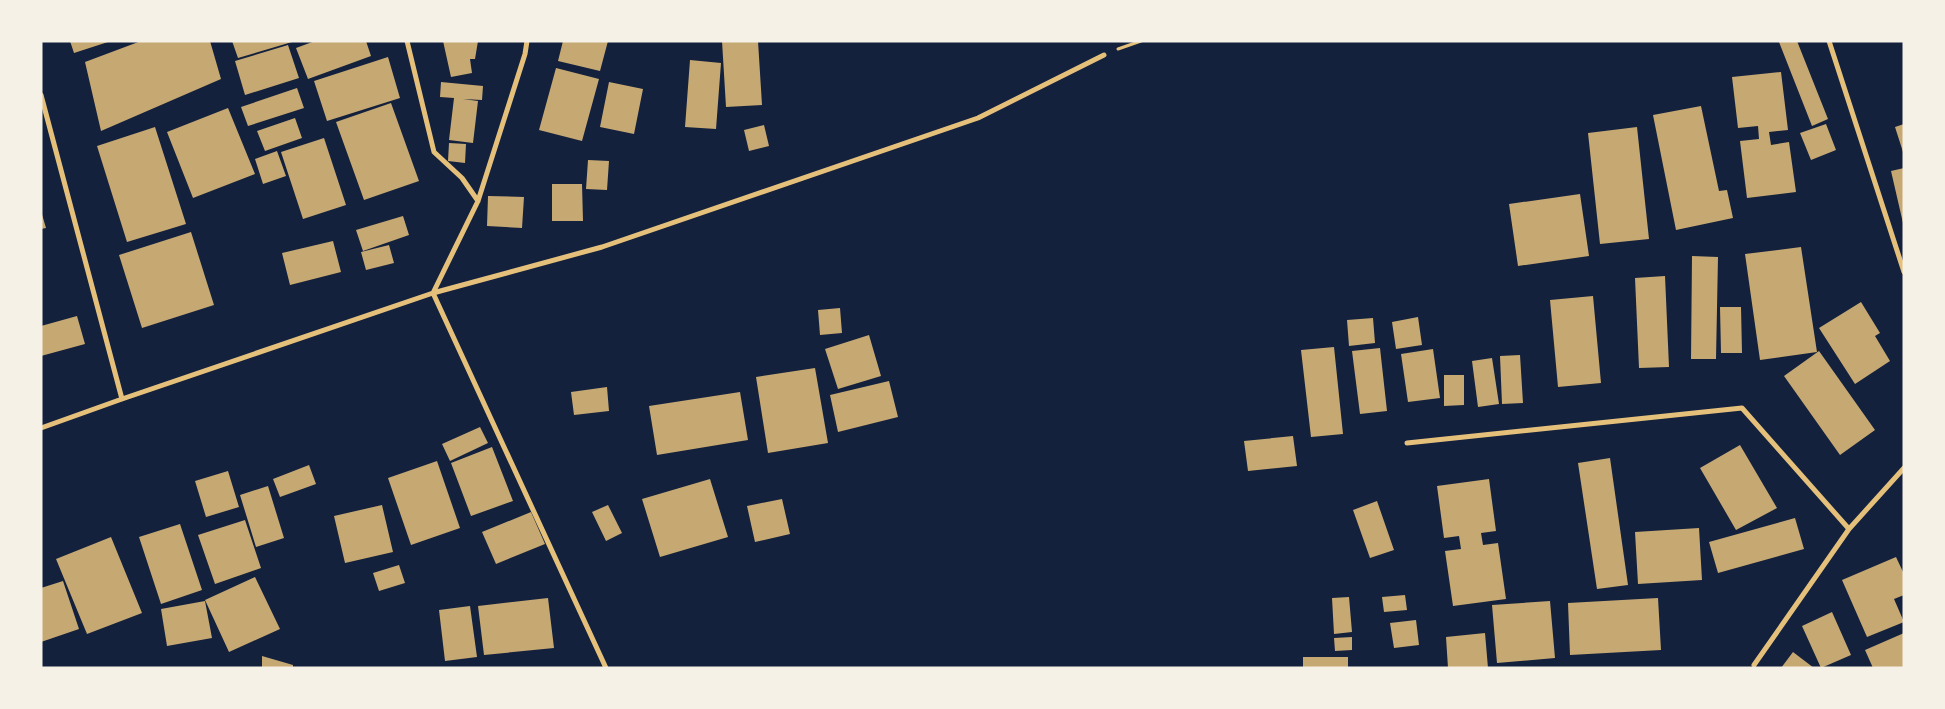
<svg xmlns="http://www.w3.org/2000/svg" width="1945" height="709" font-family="'Alegreya Sans',sans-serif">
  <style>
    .building { fill: #c6a872 }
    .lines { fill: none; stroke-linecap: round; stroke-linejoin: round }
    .path { stroke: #e5c07b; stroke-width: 3 }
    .minor { stroke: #e5c07b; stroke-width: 5 }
  </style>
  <rect width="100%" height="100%" fill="#14213d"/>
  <path class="building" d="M70,41h38v1l-34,11z
    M141,41h69l11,38 -120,52 -16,-69z
    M232,41h60v1l-54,16z
    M315,41h51l5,15 -63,23 -12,-31z
    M443,41h35l-3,18h-5l2,14 -21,4z
    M563,41h45l-8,30 -42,-10z
    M722,41h36l4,64 -36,2z
    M1781,41h16l31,78 -16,7 -33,-84z
    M288,45l11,33 -54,17 -10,-34z
    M388,57l12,41 -73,23 -13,-40z
    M690,60l31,3 -5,66 -31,-2z
    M556,68l43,11 -17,62 -43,-11z
    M1781,72l7,58 -19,2 2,13 18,-3 7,50 -49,6 -7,-57 19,-2 -1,-13 -20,2 -6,-51z
    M441,82l42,4 -1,14 -19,-1 15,2 -5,42 -24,-3 5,-42 -14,-1z
    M609,82l34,7 -9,45 -34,-7z
    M297,88l7,20 -56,18 -7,-19z
    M391,103l28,78 -55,19 -28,-78z
    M1701,106l18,85 8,-1 6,28 -57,12 -23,-115z
    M228,108l27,66 -62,24 -26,-66z
    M295,118l7,20 -37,13 -8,-20z
    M1826,124l10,26 -25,10 -11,-27z
    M1904,124v28h-1l-8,-25z
    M764,125l5,21 -20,5 -5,-21z
    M155,127l31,97 -59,18 -30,-96z
    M1637,127l12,112 -49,5 -12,-111z
    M324,138l22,67 -43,14 -22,-67z
    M449,143l17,1 -1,19 -17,-2z
    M277,151l9,25 -23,8 -8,-25z
    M588,160l21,1 -2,29 -21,-1z
    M1904,168v55h-1l-12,-52z
    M552,184h30l1,37h-31z
    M1580,194l9,62 -71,10 -9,-62z
    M488,196l36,1 -2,31 -35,-2z
    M41,211l5,17 -5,1z
    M403,216l6,19 -46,16 -7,-21z
    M191,232l23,73 -72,23 -23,-73z
    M333,241l8,31 -51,13 -8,-32z
    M389,245l5,18 -28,7 -5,-18z
    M1801,247l16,105 -57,8 -15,-106z
    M1692,256l26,1 -2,102h-25z
    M1665,276l4,91 -30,1 -4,-90z
    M1593,296l8,87 -43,4 -8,-87z
    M1861,302l19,31 -5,3 15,25 -35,23 -36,-56z
    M1720,307h21l1,46h-21z
    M840,308l2,25 -22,2 -2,-25z
    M77,316l8,28 -44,12v-30z
    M1418,317l4,28 -26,4 -4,-27z
    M1373,318l2,25 -26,3 -2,-26z
    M869,335l12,41 -43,13 -13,-40z
    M1334,347l9,87 -32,3 -10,-87z
    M1380,348l7,63 -27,3 -8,-63z
    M1433,349l7,49 -32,4 -7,-48z
    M1819,351l56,79 -35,25 -56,-79z
    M1520,355l3,48 -21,1 -2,-48z
    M1492,358l7,46 -21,3 -6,-46z
    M815,368l13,75 -60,10 -12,-76z
    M1444,375h20v30l-20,1z
    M889,381l9,36 -60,15 -8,-37z
    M607,387l2,24 -35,4 -3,-23z
    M740,392l8,48 -91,15 -8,-49z
    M480,427l8,16 -38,18 -8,-17z
    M1293,436l4,30 -49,5 -4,-30z
    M1740,445l37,63 -41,22 -36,-62z
    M492,447l21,54 -42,15 -20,-53z
    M1610,458l18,127 -31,4 -19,-126z
    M437,461l23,67 -49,17 -23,-67z
    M309,465l7,19 -36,13 -7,-18z
    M228,471l11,36 -33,10 -11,-36z
    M710,479l18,58 -68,20 -18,-58z
    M1489,479l7,52 -15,2 2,12 15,-2 8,56 -53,7 -8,-55 16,-2 -2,-13 -15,2 -7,-52z
    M268,486l16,52 -28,9 -16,-52z
    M782,499l8,35 -35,8 -8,-36z
    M1377,501l17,49 -24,8 -17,-48z
    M382,505l11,47 -48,11 -11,-47z
    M608,505l14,28 -16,8 -14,-29z
    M531,512l14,32 -49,20 -14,-32z
    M1795,518l9,31 -86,24 -9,-31z
    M245,520l16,48 -46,16 -17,-49z
    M180,524l22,66 -41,14 -22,-67z
    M1699,528l3,52 -64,4 -3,-52z
    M111,537l31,76 -55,21 -31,-75z
    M1896,557l8,17v21l-10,4 10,23 -37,15 -25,-57z
    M399,565l6,18 -26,8 -6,-18z
    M255,577l25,52 -51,23 -24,-52z
    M63,581l16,48 -38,13v-54z
    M1405,595l2,15 -23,2 -2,-15z
    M1349,597l3,35 -18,2 -2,-36z
    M548,598l6,50 -70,7 -6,-49z
    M1658,598l3,52 -91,5 -2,-52z
    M205,601l7,37 -45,8 -6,-37z
    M1550,601l5,57 -58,5 -5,-58z
    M470,606l7,51 -32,4 -6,-51z
    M1832,612l19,43 -30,13 -19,-42z
    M1416,620l3,25 -25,3 -4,-25z
    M1485,633l3,35h-40l-2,-31z
    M1904,633v35h-31l-8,-18z
    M1352,637v13l-17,1 -1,-13z
    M1793,652l21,16h-33z
    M262,656l31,9v3h-31z
    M1303,657h45v11h-45z"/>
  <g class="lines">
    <path class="path" d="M1118,49l23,-8"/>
    <path class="minor" d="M407,41l27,111 28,26 16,23
      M527,41l-2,13 -47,147 -45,92 173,375
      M1829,41l75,231
      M41,95l81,304
      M41,428l81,-29 311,-106 169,-46 376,-129 126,-63
      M1407,443l335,-35 107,121
      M1754,665l95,-136 55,-61"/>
  </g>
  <rect width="1945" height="709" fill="none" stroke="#f6f1e7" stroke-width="85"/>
</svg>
